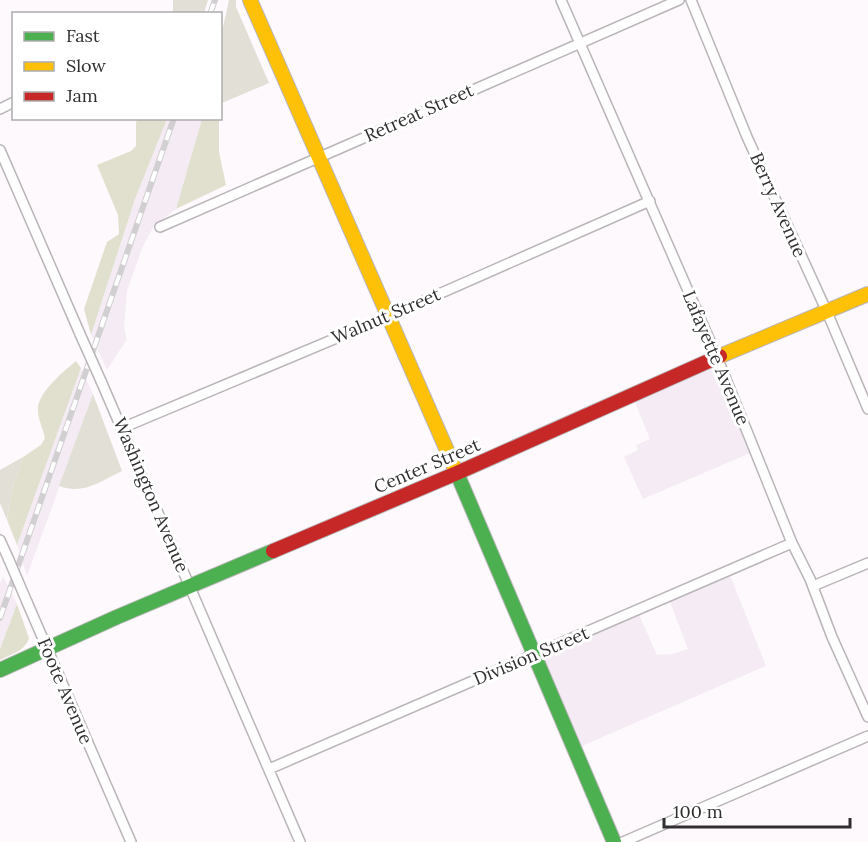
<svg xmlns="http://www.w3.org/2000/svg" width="868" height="842" font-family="Lora,serif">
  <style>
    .built { fill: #f5ebf4 }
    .green { fill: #e1dfd6 }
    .forest { fill: #e1e0cf }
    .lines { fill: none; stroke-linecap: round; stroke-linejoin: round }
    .street-casing { stroke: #b9b5b8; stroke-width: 12 }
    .fast-casing { stroke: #b9b5b8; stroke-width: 16 }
    .slow-casing { stroke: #b9b5b8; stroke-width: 16 }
    .jam-casing { stroke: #b9b5b8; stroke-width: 16 }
    .street { stroke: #fffeff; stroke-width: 9 }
    .fast { stroke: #4caf50; stroke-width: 14 }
    .slow { stroke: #ffc107; stroke-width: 14 }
    .jam { stroke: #c62828; stroke-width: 14 }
    .rail-casing { stroke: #d1cfd1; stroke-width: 6 }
    .rail { stroke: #fff; stroke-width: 4; stroke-dasharray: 11; stroke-linecap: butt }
    .street-bridge-casing { stroke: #b9b5b8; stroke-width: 12; stroke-linecap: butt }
    .street-bridge { stroke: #fffeff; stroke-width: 9 }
    .labels { text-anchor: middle; stroke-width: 6; stroke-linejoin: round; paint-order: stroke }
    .street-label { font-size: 18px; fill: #312f31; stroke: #fff }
  </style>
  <rect width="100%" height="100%" fill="#fef9fd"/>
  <path class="built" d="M167,119h35l-26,90 -22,17 -11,20 -16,45 -3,37 3,11 -20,31 -16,-35 44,-136z
    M717,357l38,94 -112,48 -19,-42 14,-7 -2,-5 14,-6 -18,-44z
    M81,368l12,26 -66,182 -10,-31z
    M728,570l38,96 -191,83 -40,-94 102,-45 20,45 15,-1 16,-5 -20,-52z
    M3,576l14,28 -17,45v-65z"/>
  <path class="green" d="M173,0h35l-4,13h-31z
    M229,0h7v7l33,76 -47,20 -1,-67z
    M93,394l29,77c-23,11 -39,24 -63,15z
    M23,457l-11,32 -5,31 -7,-17v-33z"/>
  <path class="forest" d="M139,118l28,1 -32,80 -44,136 -7,-26 23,-67 12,-8 -1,-19 -21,-50 34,-14 5,-5v-24z
    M202,119h17v33l7,33 -50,24z
    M76,361l5,7 -64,177 -10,-25 5,-31 11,-32 18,-12 4,-7c-2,-9 -7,-19 -7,-28 -1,-17 26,-39 38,-49z
    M17,604l12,34c-4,13 -17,16 -29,22v-11z"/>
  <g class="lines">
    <g class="street-casing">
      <path id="street" d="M561,0l156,357 75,186 18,36 22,58 36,80
        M691,0l56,137 80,175 41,97
        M0,109l14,-7
        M0,150l80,184
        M160,227l519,-227
        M101,381l199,461
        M122,428l267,-112 261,-115
        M0,540l9,20
        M813,586l55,-23
        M27,602l104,240
        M269,769l523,-226
        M623,842l245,-106"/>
    </g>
    <g class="fast-casing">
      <path id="fast" d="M456,471l158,371
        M0,670l117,-53 156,-66"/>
    </g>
    <g class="slow-casing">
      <path id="slow" d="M250,0l206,471
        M720,356l148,-62"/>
    </g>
    <g class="jam-casing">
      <path id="jam" d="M273,551l184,-78 263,-117"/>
    </g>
    <use href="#street" class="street"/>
    <use href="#fast" class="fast"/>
    <use href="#slow" class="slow"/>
    <use href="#jam" class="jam"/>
    <g class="rail-casing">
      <path id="rail" d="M210,14l5,-14
        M0,618l174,-500"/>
    </g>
    <use href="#rail" class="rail"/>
    <g class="street-bridge-casing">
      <path id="street-bridge" d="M80,334l21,47
        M9,560l18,42"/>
    </g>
    <use href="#street-bridge" class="street-bridge"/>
  </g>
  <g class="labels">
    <g class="street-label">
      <text transform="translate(419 113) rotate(-24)" y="6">Retreat Street</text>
      <text transform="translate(778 205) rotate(66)" y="6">Berry Avenue</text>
      <text transform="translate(386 316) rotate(-23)" y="6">Walnut Street</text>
      <text transform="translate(716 358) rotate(67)" y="6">Lafayette Avenue</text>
      <text transform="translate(427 466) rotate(-23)" y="6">Center Street</text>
      <text transform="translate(151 495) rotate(67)" y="6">Washington Avenue</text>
      <text transform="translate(531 656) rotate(-23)" y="6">Division Street</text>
      <text transform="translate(65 691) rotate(67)" y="6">Foote Avenue</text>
    </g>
  </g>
  <rect x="12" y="12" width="210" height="108" fill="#ffffff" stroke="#adacad" stroke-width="1.5"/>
  <rect x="24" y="32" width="30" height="9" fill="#4caf50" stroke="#adacad" stroke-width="1.5"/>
  <text x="66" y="42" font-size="18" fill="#312f31">Fast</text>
  <rect x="24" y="62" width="30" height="9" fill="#ffc107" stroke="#adacad" stroke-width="1.5"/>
  <text x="66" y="72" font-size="18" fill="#312f31">Slow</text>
  <rect x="24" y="92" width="30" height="9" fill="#c62828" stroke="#adacad" stroke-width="1.5"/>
  <text x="66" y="102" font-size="18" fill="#312f31">Jam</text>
  <path d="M664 818v9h186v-9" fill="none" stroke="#312f31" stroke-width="3"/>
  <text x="673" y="818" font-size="18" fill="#312f31" stroke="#ffffff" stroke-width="4.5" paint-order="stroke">100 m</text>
</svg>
